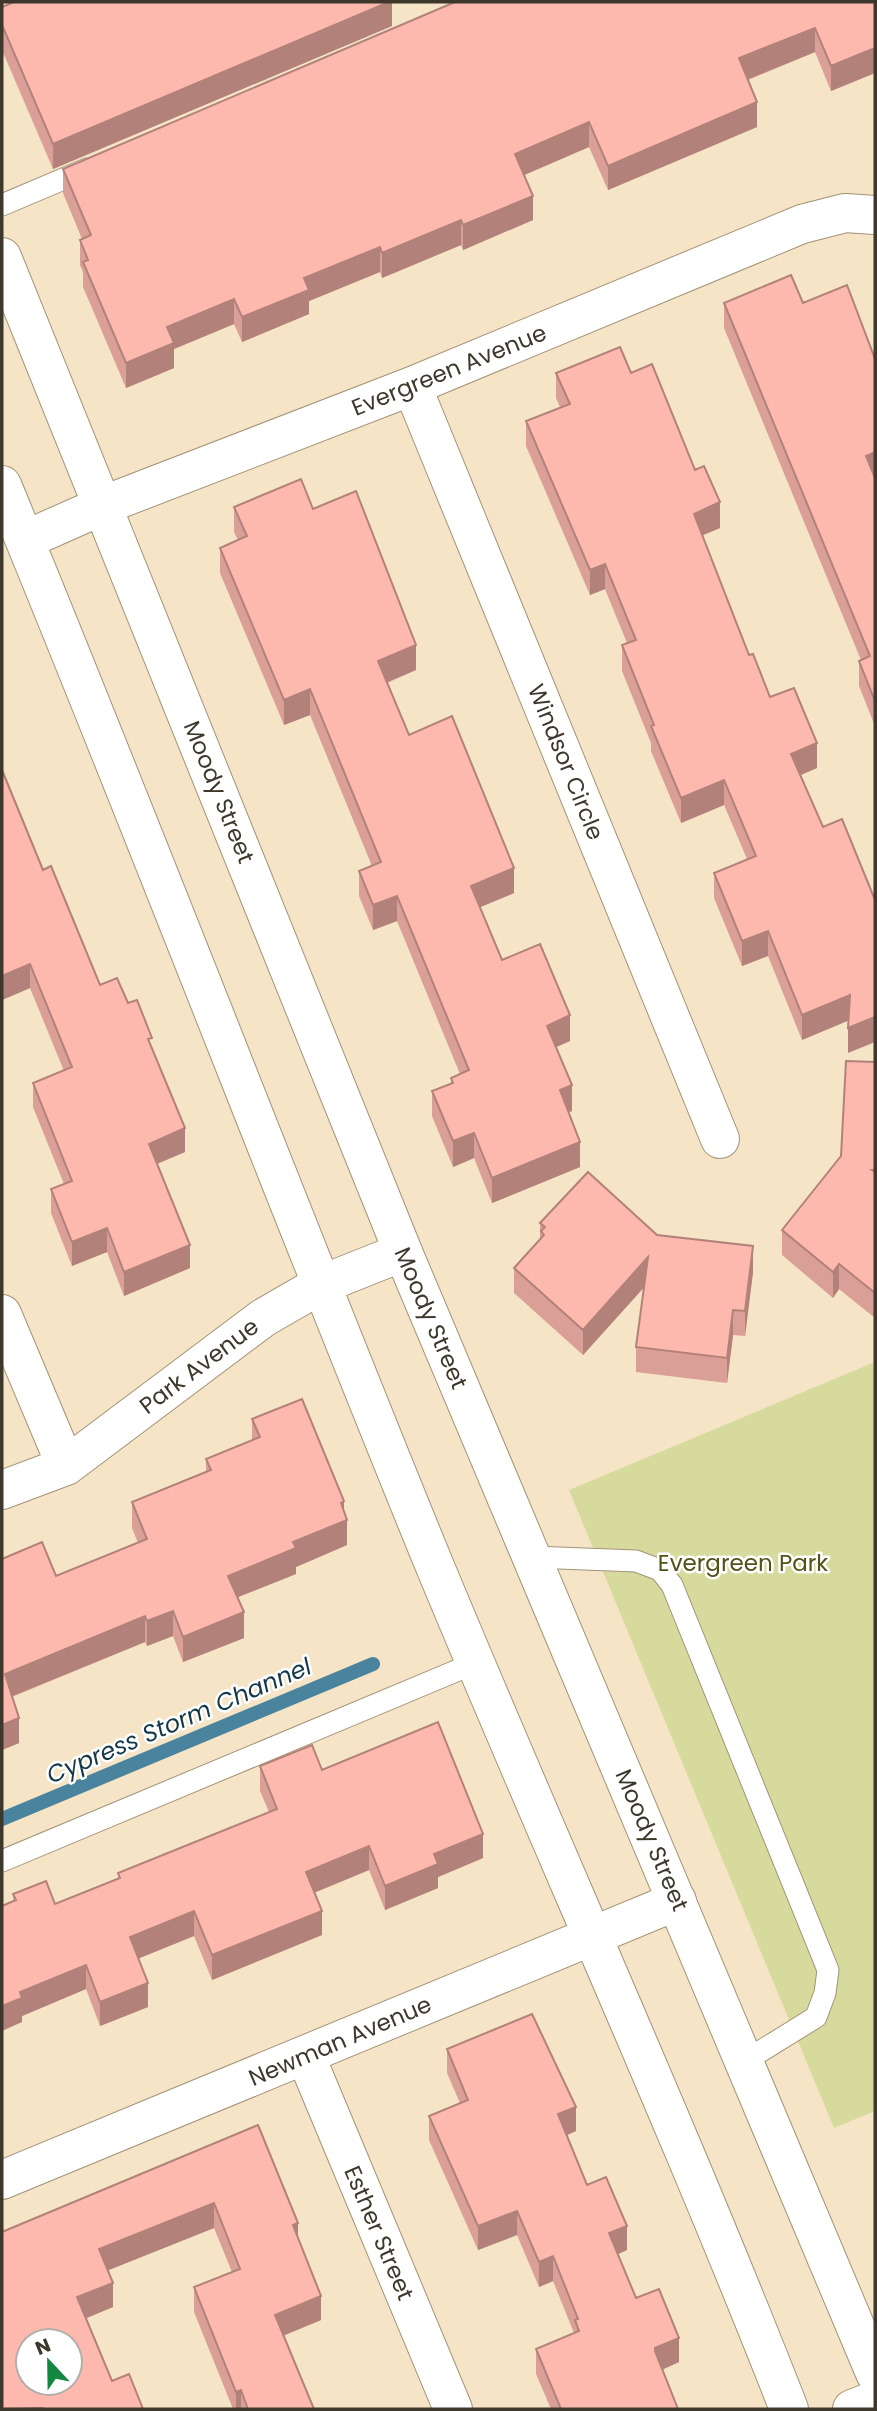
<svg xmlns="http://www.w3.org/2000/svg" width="877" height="2411" font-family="Poppins,sans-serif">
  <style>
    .green { fill: #d6db9d }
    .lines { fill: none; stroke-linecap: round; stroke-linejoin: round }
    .stream { stroke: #49839d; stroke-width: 14 }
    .lane-casing { stroke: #a39377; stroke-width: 23 }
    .street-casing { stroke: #a39377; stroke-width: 40 }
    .secondary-casing { stroke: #a39377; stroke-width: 40 }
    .lane { stroke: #fff; stroke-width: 21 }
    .street { stroke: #fff; stroke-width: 38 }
    .secondary { stroke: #fff; stroke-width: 38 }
    .wall { fill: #da9f96 }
    .shaded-wall { fill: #b2827a }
    .building { fill: #feb9af; stroke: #b2827a; stroke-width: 2; fill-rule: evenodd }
    .labels { text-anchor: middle; stroke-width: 5; stroke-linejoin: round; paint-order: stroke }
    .street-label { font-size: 23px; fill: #3e382c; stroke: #fff }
    .park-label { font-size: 23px; fill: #505318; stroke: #fff }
    .water-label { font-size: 24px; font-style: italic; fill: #12384a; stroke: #fff }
  </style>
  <rect width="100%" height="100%" fill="#f5e4c6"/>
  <path class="green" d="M875,1362v749l-41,17 -265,-638z"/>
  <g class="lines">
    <path class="stream" d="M2,1819l371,-155"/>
    <g class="lane-casing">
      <path id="lane" d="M2,205l85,-36
        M533,1557l103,4 24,9 12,15 156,385 -3,23 -9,24 -71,44
        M2,1861l473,-198"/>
    </g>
    <g class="street-casing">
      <path id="street" d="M412,386l308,753
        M25,540l79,-35 308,-119 390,-162 43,-11 30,2
        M2,1314l64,152
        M2,1490l64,-24 197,-148 57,-33 83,-33
        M306,2057l147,352
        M2,2180l675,-279
        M852,2409l23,-9"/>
    </g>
    <g class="secondary-casing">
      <path id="secondary" d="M2,257l401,995 472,1121
        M2,485c146,354 282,712 427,1067 118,286 247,568 360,857"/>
    </g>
    <use href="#lane" class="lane"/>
    <use href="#street" class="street"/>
    <use href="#secondary" class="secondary"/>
  </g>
  <path class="wall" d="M392,2v24l-339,143 -51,-119v-43z
    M875,2v71l-44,18 -16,-39 -67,28 9,47 -149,63 -19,-43 -65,28 9,45 -70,30 -2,-5 -79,33 -2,-6 -71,29v13l-67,28 -8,-18 -60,25v19l-48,20 -43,-101v-15l-3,-7v-25l2,-1 -19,-46v-24z
    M724,303h79l72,56v367l-16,-40v-25l2,-1 -137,-332z
    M556,373h75l64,97 25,58 -18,7 47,120 21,42 47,71 -16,7 22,52 52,73 -27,153v-33l-46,20 -34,-84 -26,10 -28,-68v-25l33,-14 -23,-54 -43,18 -30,-72v-8l-29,-72v-26l5,-2 -22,-54 -15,6 -64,-149v-25l34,-14 -4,-9z
    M234,507l79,2 103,161 -29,13 22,52 105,158 -34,14 22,53 68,81 -14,6 16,64 -4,1 12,55 -88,36 -18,-45 -21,9 -21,-51v-25l19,-8v-5l9,-4 -63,-153 -24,9 -14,-34v-25l13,-5 -62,-151 -26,10 -64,-152v-25l18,-8 -4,-8z
    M43,870l57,115 28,18 24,45 33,104 -28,12 33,104 -66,28 -17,-44 -35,14 -21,-53v-24l13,-5 -31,-77v-24l31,-12 -34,-83 -28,12z
    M875,1062v256l-36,-29 -6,9 -51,-43v-25l59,-74z
    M540,1223l117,12 96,37 -8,64 -12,-1 -6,48 -91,-11v-25l8,-60 -61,68 -69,-62v-25l26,-29z
    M252,1419l92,92 3,34 -51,22v7l-58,23 6,41 -61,24 -10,-26 -26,10 -2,-4 -133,55 7,46 -17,7v-191l54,17 82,-33 -6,-15v-26l74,-31v-12l46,-19z
    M260,1766l62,4 161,88 -45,19v11l-53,22 -16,-40 -55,23 8,42 -110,45 -18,-44 -55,22 9,49 -48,19 -14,-37 -64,27v6l-9,-128 42,10 63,-26v-5l151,-61 -9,-21z
    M447,2049l129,82 -9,4 20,50 40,65 -9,4 18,44 43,64 -16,7 15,40h-127l-15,-35v-25l38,-16 -21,-52 -14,6 -22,-52 -39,15 -49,-110v-24l31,-13 -13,-30z
    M258,2125l40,114 23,81 -38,16 31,73h-81l-39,-97v-25l38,-15 -18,-44 -106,42 5,37 -27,11 26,63 -110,28v-177z"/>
  <path class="shaded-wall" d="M389,2h3v24l-339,143v-25z
    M815,28v24l-76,31v-25z
    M875,48v25l-44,18v-25z
    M757,102v25l-149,63v-24z
    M589,122v25l-74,32v-25z
    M533,196v24l-70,30v-25z
    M461,220v25l-79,33v-25z
    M380,247v25l-71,29v13l-67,28v-25l62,-39z
    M234,299v25l-60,25v19l-48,20v-25l41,-36z
    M875,452v25l-9,-21z
    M720,502v26l-26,11v-25z
    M605,564v25l-15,6v-25z
    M416,645v25l-38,16v-25z
    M310,689v26l-26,10v-25z
    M817,743v25l-26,11v-25z
    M724,780v25l-43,18v-25z
    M514,868v25l-43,18v-25z
    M397,896v25l-24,9v-25z
    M768,931v25l-26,10v-25z
    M30,964v24l-28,12v-24z
    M850,995v25l-48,20v-25z
    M570,1015v26l-23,10v-25z
    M875,1017v25l-27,11v-25z
    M572,1085v26l-12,5v-26z
    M185,1128v24l-36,15v-23z
    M474,1133v25l-21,9v-26z
    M580,1142v25l-88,36v-25z
    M107,1228v24l-35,14v-24z
    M190,1245v23l-66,28v-24z
    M753,1246v26l-8,64v-25z
    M648,1257v26l-65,72v-25z
    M839,1264v25l-6,9v-26z
    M733,1310v25l-6,48v-25z
    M344,1501v20l3,-1v25l-51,22v7l-68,27v-25l65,-34 48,-39z
    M173,1611v25l-26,10v-25z
    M244,1612v26l-61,24v-25z
    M145,1616v26l-140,57v-25z
    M19,1718v25l-17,7v-25z
    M483,1834v24l-45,19v11l-53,22v-24l49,-32z
    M369,1846v24l-63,26v-24z
    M194,1911v25l-64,26v-25z
    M322,1911v24l-110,45v-25z
    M86,1965v24l-64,27v6l-20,9v-25l18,-14z
    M148,1983v24l-48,19v-24z
    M576,2107v24l-18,8v-25z
    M214,2203v25l-115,46v-25z
    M517,2211v24l-39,15v-24z
    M298,2223v25l-5,-23z
    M627,2226v24l-18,8v-25z
    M553,2256v25l-14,6v-25z
    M113,2283v24l-36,15v-25z
    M321,2296v24l-46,19v-24z
    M679,2338v24l-24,11v-25z
    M241,2390v19h-5v-17z"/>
  <path class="building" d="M14,2h375l-336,142 -51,-119v-18z
    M455,2h420v46l-44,18 -16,-38 -76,30 18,44 -149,64 -19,-44 -74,32 18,42 -70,29 -2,-5 -79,33 -2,-6 -76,31 5,12 -67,27 -8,-18 -67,28 7,16 -48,20 -43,-101 5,-2 -8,-20 11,-5 -28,-66z
    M791,275l12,28 44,-18 28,74v93l-9,4 9,22v223l-16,-40 11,-5 -146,-353z
    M620,347l11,26 21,-9 43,106 9,-4 16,36 -26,12 55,141 4,-1 17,43 24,-9 23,55 -26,11 32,73 19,-8 33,81v117l-27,11 2,-33 -48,20 -34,-84 -26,10 -28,-68 42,-17 -32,-76 -43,18 -30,-72 3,-1 -32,-80 14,-5 -31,-76 -15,6 -64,-149 44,-17 -14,-31z
    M301,479l12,30 43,-18 60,154 -38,16 31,74 43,-19 62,152 -43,18 31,74 38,-16 30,71 -23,11 25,59 -12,5 20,52 -88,36 -18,-45 -21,8 -21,-50 21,-8 -2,-5 18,-8 -72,-174 -24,9 -14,-34 22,-9 -71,-173 -26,11 -64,-152 27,-12 -13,-29z
    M2,770l41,100 8,-4 49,119 17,-7 11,25 9,-3 15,38 -4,1 37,89 -36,16 41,101 -66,27 -17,-44 -35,14 -21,-53 21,-8 -39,-98 39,-16 -42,-103 -28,12z
    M846,1061l29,1v108h-3l3,2v121l-36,-29 -6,8 -51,-42 59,-74z
    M588,1172l69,63 96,11 -8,65 -12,-1 -6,48 -91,-11 12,-90 -65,73 -69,-62 30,-33 -3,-4 4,-4 -5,-4z
    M302,1399l42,102 -3,2 6,17 -54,22 3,6 -68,28 16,36 -61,25 -10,-26 -26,10 -2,-5 -140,58 14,44 -17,7v-166l40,-17 14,34 91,-37 -15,-37 79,-32 -5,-11 54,-22 -8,-18z
    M438,1722l45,112 -49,20 4,10 -53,22 -16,-40 -63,26 16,39 -110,44 -18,-44 -64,26 18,46 -48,19 -14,-37 -66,27 2,6 -20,8v-100l14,-6 -3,-6 33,-13 9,23 65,-26 -2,-5 159,-64 -17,-43 52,-21 10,25z
    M532,2014l44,93 -18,7 29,71 19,-8 21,49 -18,7 27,65 23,-9 20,49 -24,10v3l23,58h-117l-25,-60 43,-18 -4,-11 3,-1 -25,-63 -14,6 -22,-51 -39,15 -49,-110 39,-16 -21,-51z
    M258,2125l40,98 -5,2 28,71 -46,19 39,94h-66l-7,-19 -5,2 -42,-105 46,-18 -26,-66 -115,46 14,34 -36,14 35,84 17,-7 14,35h-100v-1l-41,1v-177zM28,2341h42v42h-42z"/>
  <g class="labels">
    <g class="street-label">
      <text transform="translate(449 370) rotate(-22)" y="8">Evergreen Avenue</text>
      <text transform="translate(566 762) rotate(68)" y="8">Windsor Circle</text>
      <text transform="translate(219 792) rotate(68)" y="8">Moody Street</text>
      <text transform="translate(431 1318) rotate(67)" y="8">Moody Street</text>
      <text transform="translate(199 1366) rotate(-37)" y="8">Park Avenue</text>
      <text transform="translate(652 1840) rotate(67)" y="8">Moody Street</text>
      <text transform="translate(340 2041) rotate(-23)" y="8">Newman Avenue</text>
      <text transform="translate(379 2233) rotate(67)" y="8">Esther Street</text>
    </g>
    <g class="park-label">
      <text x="743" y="1571">Evergreen Park</text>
    </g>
    <g class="water-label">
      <text transform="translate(179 1721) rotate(-23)" y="8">Cypress Storm Channel</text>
    </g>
  </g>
  <rect width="877" height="2411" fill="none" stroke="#3e382c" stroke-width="7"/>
  <g transform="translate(49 2362) rotate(338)"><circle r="33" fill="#ffffff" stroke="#b2afab" stroke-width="2"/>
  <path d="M0-5L12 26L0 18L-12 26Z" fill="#128740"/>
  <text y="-10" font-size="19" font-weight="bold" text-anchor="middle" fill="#3e382c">N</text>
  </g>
</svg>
